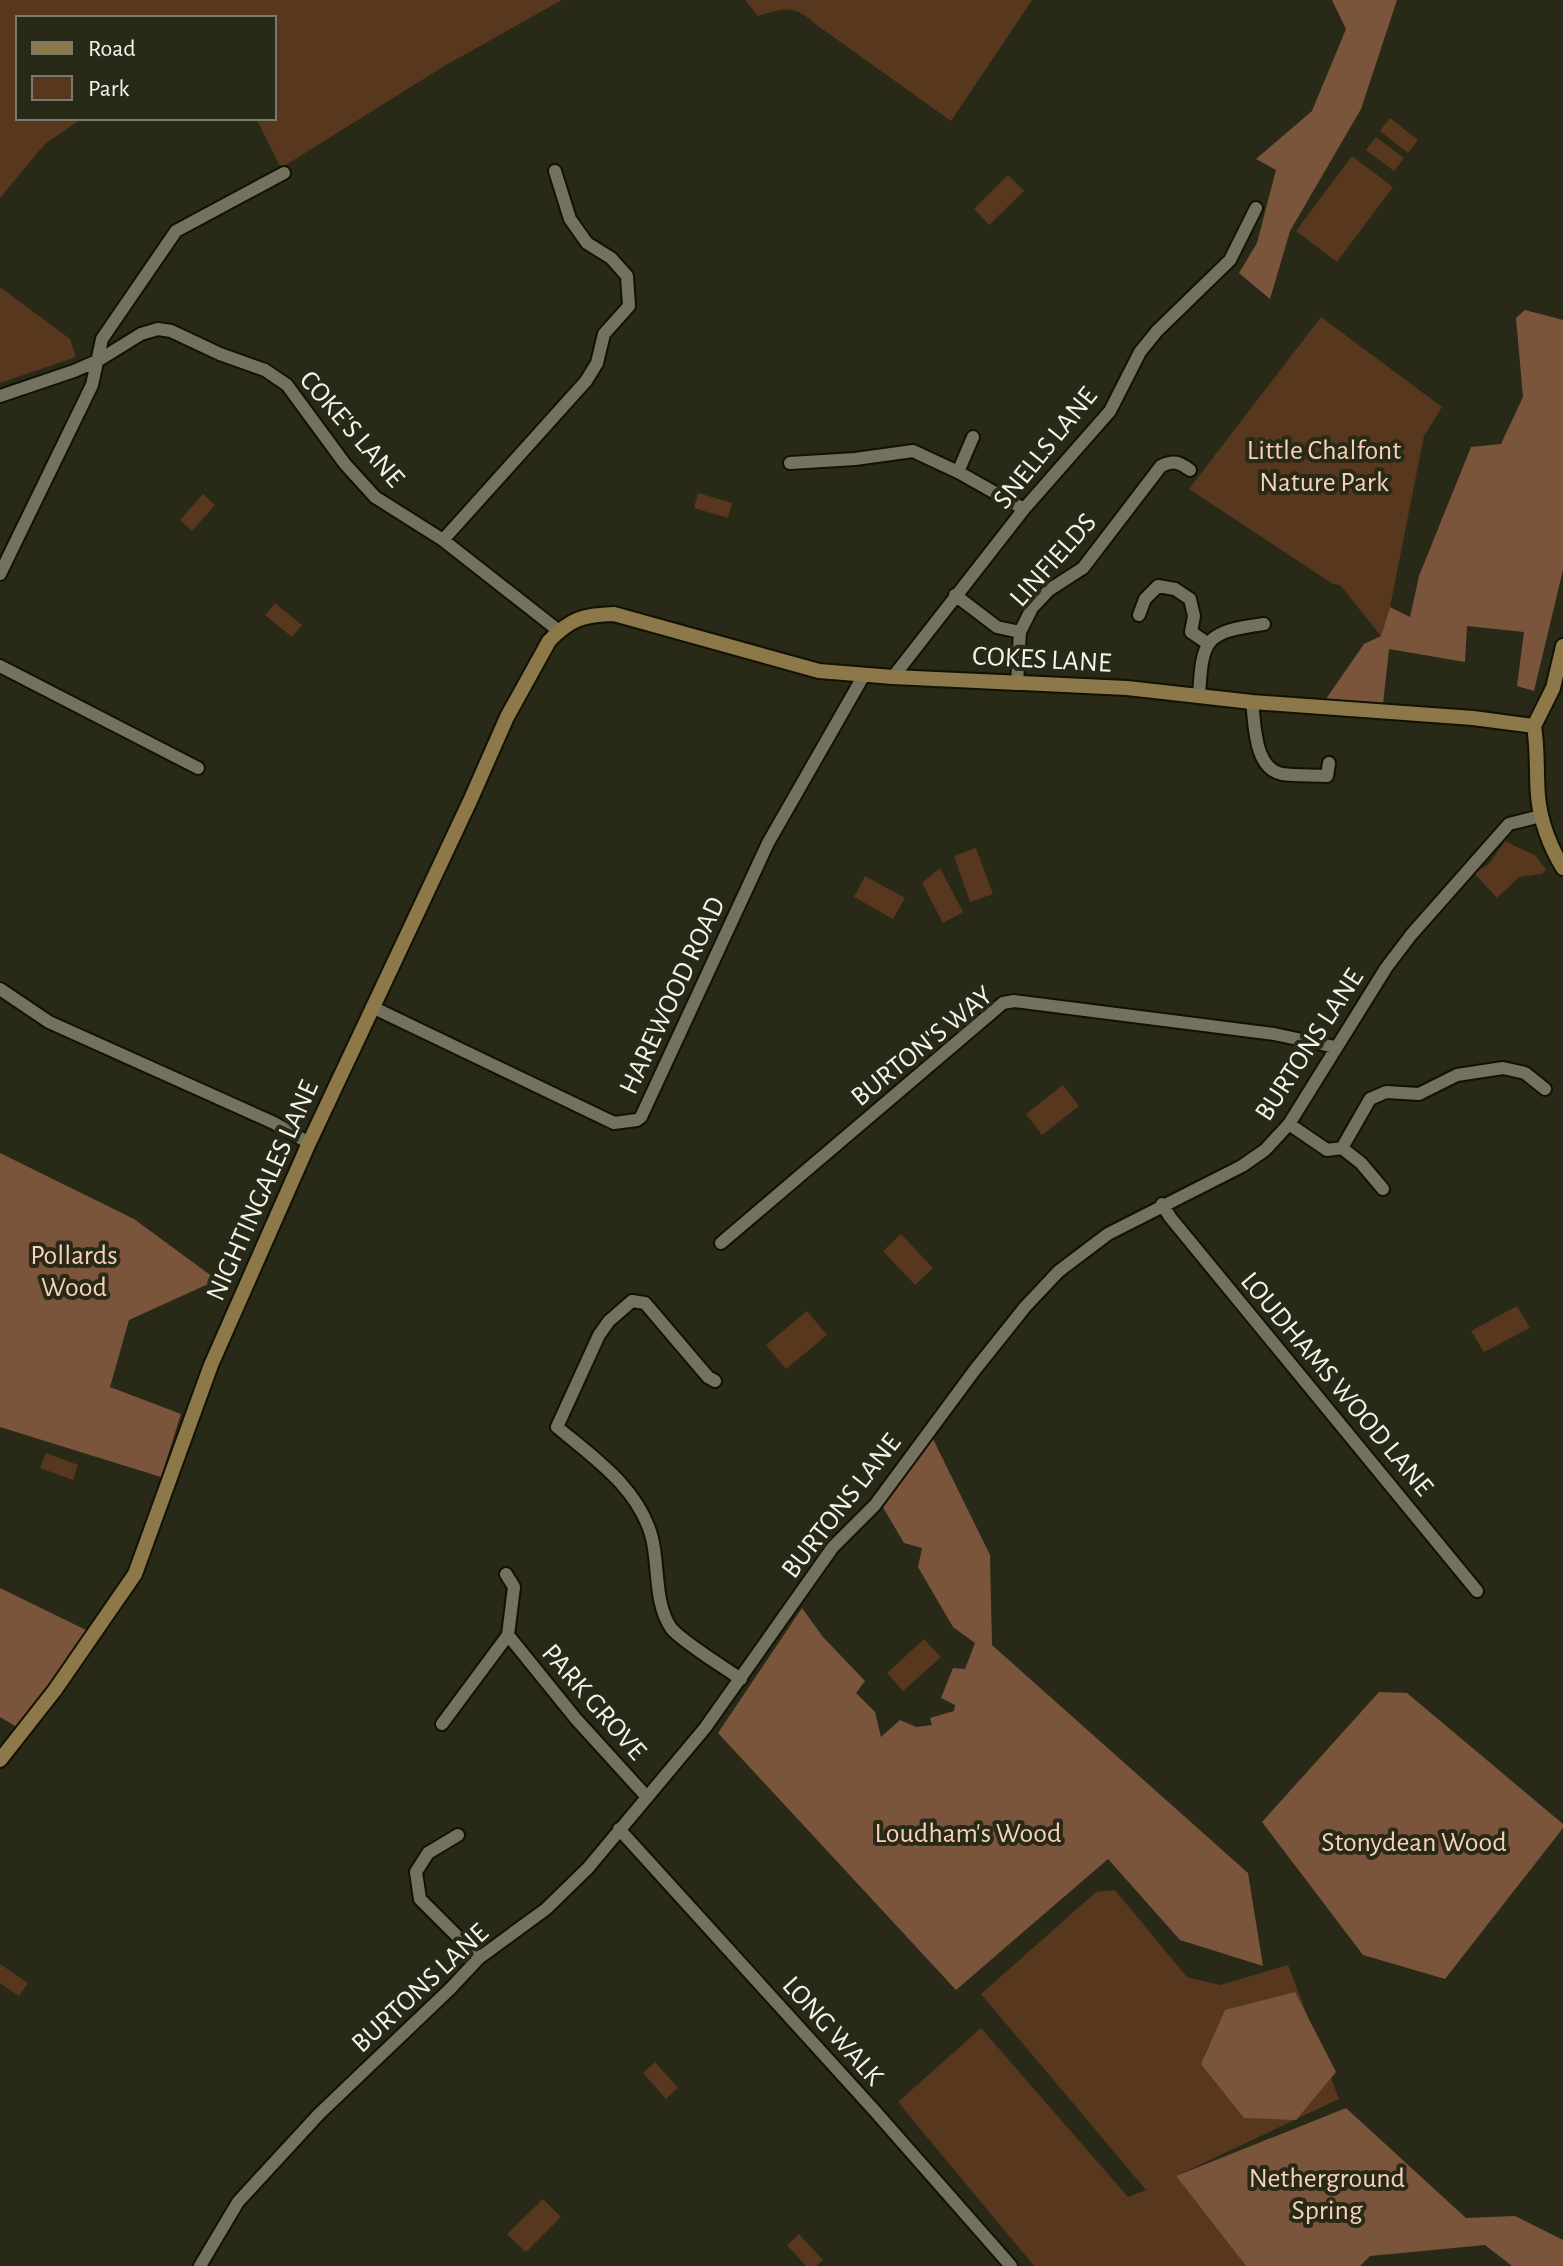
<svg xmlns="http://www.w3.org/2000/svg" width="1563" height="2266" font-family="'Alegreya Sans',sans-serif">
  <style>
    .green { fill: #57371e }
    .forest { fill: #7a553b }
    .lines { fill: none; stroke-linecap: round; stroke-linejoin: round }
    .minor-casing { stroke: #121103; stroke-width: 16 }
    .major-casing { stroke: #121103; stroke-width: 18 }
    .minor { stroke: #72725f; stroke-width: 12 }
    .major { stroke: #8c7849; stroke-width: 14 }
    .labels { text-anchor: middle; stroke-width: 8; stroke-linejoin: round; paint-order: stroke }
    .street-label { font-size: 28px; fill: #f4f4ea; stroke: #292918 }
    .park-label { font-size: 28px; fill: #f7d1b8; stroke: #292918 }
  </style>
  <rect width="100%" height="100%" fill="#292918"/>
  <path class="green" d="M0,0h562l-116,65 -165,103 -25,-50h18v-100h-256v100h65l-38,26 -45,54z
    M745,0h287l-81,121 -133,-95c-24,-21 -30,-19 -60,-10z
    M1390,118l28,22 -10,13 -28,-22z
    M1376,137l28,21 -10,13 -28,-21z
    M1352,156l41,31 -56,75 -41,-31z
    M1008,175l16,16 -35,34 -15,-16z
    M0,287l70,52 6,18 -76,26z
    M1321,317l121,90 -18,29 -34,171 -9,29 -41,-51 -7,-1 -144,-95z
    M698,493l34,10 -4,15 -34,-10z
    M203,494l12,11 -23,26 -12,-11z
    M275,603l27,22 -10,12 -27,-22z
    M1505,841l31,15 10,14 -4,4 -23,3 -22,21 -23,-25 15,-9z
    M976,848l17,46 -23,8 -16,-46z
    M940,868l23,44 -20,11 -21,-40z
    M865,876l40,22 -12,21 -39,-22z
    M1063,1085l16,21 -37,29 -16,-21z
    M901,1234l32,34 -18,17 -32,-34z
    M1517,1306l13,22 -46,24 -13,-21z
    M807,1311l20,24 -41,34 -20,-24z
    M46,1453l32,12 -5,15 -33,-12z
    M924,1639l17,18 -38,34 -16,-18z
    M1115,1890l72,87 33,8 68,-20 51,134 -163,77 70,90h-212l-136,-164 83,-74 147,169 18,-7 -165,-196 115,-102z
    M0,1964l28,19 -9,13 -19,-13z
    M655,2062l23,26 -12,11 -23,-26z
    M543,2199l18,18 -35,35 -19,-18z
    M799,2234l24,26 -7,6h-10l-19,-21z"/>
  <path class="forest" d="M1332,0h65l-36,109 -71,122 -20,68 -31,-26 18,-30 19,-73 -20,-11 56,-48 34,-82z
    M1525,310l38,10v250l-29,121 -17,-5 7,-54 -57,-6 -2,36 -76,-13 -6,55 -57,-5 38,-55 17,-8 9,-29 20,10 9,-41 52,-129 30,-3 22,-47 -7,-79z
    M0,1153l134,66 83,61 -88,40 -19,67 71,27 -20,63 -161,-50z
    M933,1439l57,116 2,90 256,228 15,93 -83,-26 -72,-81 -152,131 -238,-257 84,-125 21,29 42,44 -9,12 19,19 6,25 19,-17 16,7 16,-2 -2,-7 24,-7 1,-6 -14,-7 12,-30 12,1 10,-26 -22,-16 -35,-60 4,-19 -18,-5 -23,-39z
    M0,1588l86,42 -64,100 -22,-13z
    M1379,1692l28,1 156,131v4l-118,151 -82,-24 -101,-133z
    M1295,1992l41,80 -40,48 -52,-2 -43,-54 24,-54z
    M1346,2108l120,110 49,-2 48,24v26h-51l-27,-21 -115,11 -10,10h-114l-70,-90z"/>
  <g class="lines">
    <g class="minor-casing">
      <path id="minor" d="M0,396l74,-25 25,-11 42,-26 17,-5 13,2 49,23 45,16 22,15 58,79 30,33 68,43 116,91
        M790,463l65,-4 58,-8 45,21 66,37
        M958,472l15,-35
        M443,540l143,-159 11,-18 7,-29 25,-28 -2,-30 -16,-18 -24,-15 -17,-24 -15,-48
        M0,574l92,-189 10,-46 74,-108 108,-58
        M955,595l42,32 23,5
        M1139,615l6,-16 13,-13 17,3 15,10 4,17 -3,16 16,11
        M0,666l198,102
        M893,677l131,-168 86,-98 30,-59 17,-21 73,-71 26,-52
        M1017,684l3,-52 12,-24 17,-18 34,-22 78,-102c13,-6 18,-4 29,4
        M1199,697c3,-59 6,-65 65,-73
        M1252,702c3,23 2,66 30,72 14,2 31,1 45,2l2,-13
        M0,989l49,33 225,101 35,20
        M372,1007l242,116 23,-3 4,-3 127,-274 96,-168
        M1289,1124l38,26 15,-2 28,-49 16,-7 33,2 38,-19 46,-7 22,5 20,16
        M1342,1148l19,15 22,26
        M1162,1204l8,13 307,374
        M721,1243l282,-240 11,-2 260,33 61,13
        M715,1381l-7,-4 -63,-74 -13,-2 -23,20 -10,14 -42,92c37,31 82,61 95,111 7,28 2,65 19,90 10,13 54,40 70,51
        M508,1635l68,84 70,77
        M442,1724l66,-89 6,-48 -8,-13
        M619,1829l255,281 137,156
        M458,1835l-30,18 -12,19 4,27 59,59
        M200,2266l38,-64 81,-88 131,-125 29,-31 67,-49 42,-41 117,-140 128,-181 42,-42 99,-134 51,-64 34,-36 49,-37 134,-68 23,-16 24,-26 97,-156 25,-33 98,-111 32,-8"/>
    </g>
    <g class="major-casing">
      <path id="major" d="M1534,726c4,24 2,46 4,70 2,24 12,51 25,72
        M1534,726l19,-38 10,-42
        M0,1760l55,-70 80,-116 76,-209 98,-222 161,-342 37,-84 42,-76c22,-23 35,-26 65,-27l205,57 74,6 234,11 125,14 221,16 61,8"/>
    </g>
    <use href="#minor" class="minor"/>
    <use href="#major" class="major"/>
  </g>
  <g class="labels">
    <g class="street-label">
      <text transform="translate(353 428) rotate(49)" y="10">COKE'S LANE</text>
      <text transform="translate(1044 447) rotate(-51)" y="10">SNELLS LANE</text>
      <text transform="translate(1052 559) rotate(-48)" y="10">LINFIELDS</text>
      <text transform="translate(1042 658) rotate(3)" y="10">COKES LANE</text>
      <text transform="translate(671 995) rotate(-65)" y="10">HAREWOOD ROAD</text>
      <text transform="translate(1308 1044) rotate(-57)" y="10">BURTONS LANE</text>
      <text transform="translate(921 1045) rotate(-39)" y="10">BURTON'S WAY</text>
      <text transform="translate(261 1190) rotate(-66)" y="10">NIGHTINGALES LANE</text>
      <text transform="translate(1338 1383) rotate(50)" y="10">LOUDHAMS WOOD LANE</text>
      <text transform="translate(840 1505) rotate(-52)" y="10">BURTONS LANE</text>
      <text transform="translate(595 1701) rotate(49)" y="10">PARK GROVE</text>
      <text transform="translate(419 1987) rotate(-43)" y="10">BURTONS LANE</text>
      <text transform="translate(834 2030) rotate(48)" y="10">LONG WALK</text>
    </g>
    <g class="park-label">
      <text x="1324" y="459">Little Chalfont<tspan x="1324" dy="32">Nature Park</tspan></text>
      <text x="74" y="1264">Pollards<tspan x="74" dy="32">Wood</tspan></text>
      <text x="968" y="1842">Loudham's Wood</text>
      <text x="1414" y="1851">Stonydean Wood</text>
      <text x="1327" y="2187">Netherground<tspan x="1327" dy="32">Spring</tspan></text>
    </g>
  </g>
  <rect x="16" y="16" width="260" height="104" fill="#292918" stroke="#7a7a6c" stroke-width="2"/>
  <rect x="32" y="42" width="40" height="12" fill="#8c7849" stroke="#7a7a6c" stroke-width="2"/>
  <text x="88" y="56" font-size="24" fill="#f4f4ea">Road</text>
  <rect x="32" y="76" width="40" height="24" fill="#57371e" stroke="#7a7a6c" stroke-width="2"/>
  <text x="88" y="96" font-size="24" fill="#f4f4ea">Park</text>
</svg>
